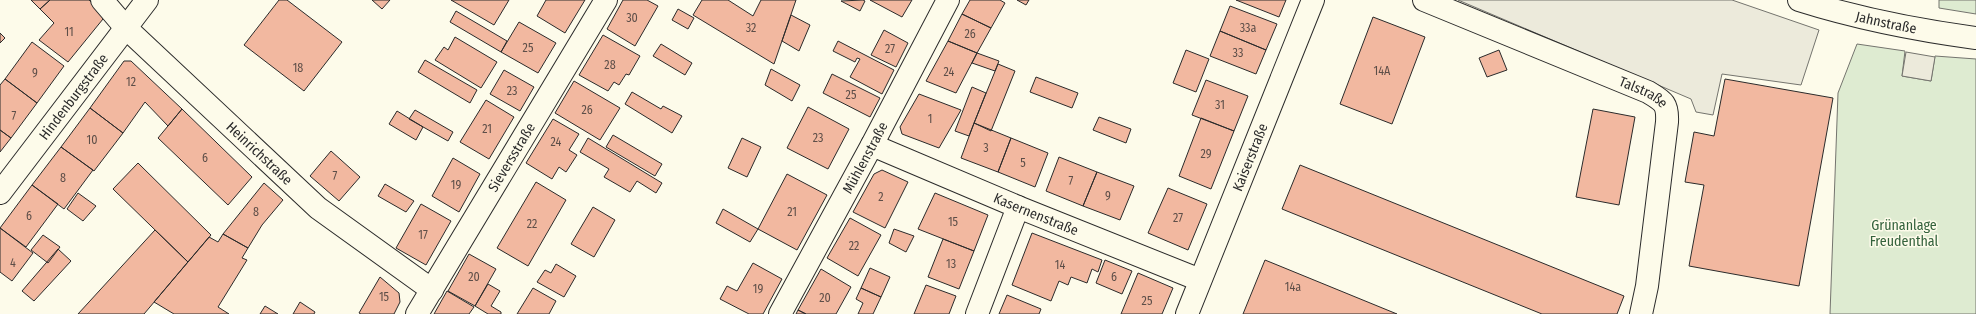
<svg xmlns="http://www.w3.org/2000/svg" width="1976" height="314" font-family="'Fira Sans Condensed',sans-serif">
  <style>
    .green { fill: #deebd1; stroke: #74746e }
    .parking { fill: #eceadb; stroke: #74746e }
    .building { fill: #f2b8a0; stroke: #2b2b2b }
    .lines { fill: none; stroke-linecap: round; stroke-linejoin: round }
    .street-casing { stroke: #2b2b2b; stroke-width: 24 }
    .secondary-casing { stroke: #2b2b2b; stroke-width: 24 }
    .street { stroke: #fdfbea; stroke-width: 22 }
    .secondary { stroke: #fdfbea; stroke-width: 22 }
    .labels { text-anchor: middle; stroke-width: 3; stroke-linejoin: round; paint-order: stroke }
    .number-label { font-size: 12px; fill: #5d4e48 }
    .street-label { font-size: 14px; fill: #2b2b2b; stroke: #fdfbea }
    .park-label { font-size: 14px; fill: #34623c; stroke: #fdfbea }
  </style>
  <rect width="100%" height="100%" fill="#fdfbea"/>
  <path class="green" d="M1939,0h37v14l-37,-6z
    M1857,44l48,7 -3,25 29,5 4,-25 41,3v255h-146l8,-221z"/>
  <path class="parking" d="M1458,0h274l87,30 -18,55 -79,-11 -9,41 -17,-3 -5,-13z
    M1906,52l29,5 -4,24 -29,-5z"/>
  <path class="building" d="M31,0h19l-10,9z
    M50,0h39l11,10 3,9 -35,43 -29,-22 15,-17 -14,-14z
    M279,0h8l55,42 -38,49 -60,-46z
    M372,0h18l-8,9z
    M451,0h58l-15,25z
    M546,0h39l-20,33 -28,-17z
    M623,0h24l11,6 -23,40 -28,-17z
    M702,0h26l25,16 8,-16h35l-22,64 -81,-49z
    M863,0l2,1 -5,10 -19,-10z
    M870,0h42l-10,17z
    M970,0h30l5,3 -14,25 -29,-14z
    M1017,0h12l-3,5z
    M1236,0h50l-7,17z
    M1230,6l47,18 -11,26 -46,-19z
    M678,9l16,9 -6,11 -16,-9z
    M456,11l51,30 -6,11 -51,-30z
    M962,14l29,14 -14,25 -29,-12z
    M791,15l19,10 -11,26 -17,-10z
    M1373,17l52,20 -33,87 -52,-20z
    M519,22l37,21 -18,30 -37,-21z
    M884,30l24,13 -12,24 -25,-12z
    M1220,31l46,19 -10,24 -46,-18z
    M0,33l5,5 -5,5z
    M603,35l37,21 -11,19 -3,-1 -7,11 -5,-3 -6,9 -29,-16z
    M455,37l42,25 -16,26 -46,-28 9,-13 4,3z
    M838,41l56,29 -12,24 -32,-17 10,-18 -3,-1 -2,4 -22,-11z
    M948,41l29,12 -21,40 -30,-12z
    M32,42l32,24 -27,37 -32,-24z
    M661,44l31,19 -7,12 -32,-19z
    M1186,50l23,9 -13,33 -23,-9z
    M1499,50l8,20 -20,7 -8,-19z
    M977,53l22,8 -4,10 -23,-8z
    M425,60l52,30 -7,13 -52,-31z
    M124,61h7l51,48 -14,17 -23,-24 -22,31 -33,-25z
    M998,64l17,7 -24,60 -17,-8z
    M771,69l29,16 -8,16 -27,-16z
    M504,70l30,17 -14,24 -30,-17z
    M832,74l48,24 -10,19 -47,-24z
    M1036,77l42,16 -6,15 -42,-16z
    M5,79l32,24 -26,35 -11,-8v-45z
    M1725,79l108,19 -34,188 -110,-20 15,-81 -19,-3 9,-50 20,4z
    M1206,80l42,16 -14,35 -42,-16z
    M574,81l46,27 -20,32 -45,-27z
    M972,87l14,6 -17,43 -14,-5z
    M632,92l29,17 2,-3 19,10 -10,17 -47,-29z
    M919,94l42,16 -22,38 -37,-14 -2,-7z
    M486,100l28,17 -25,42 -29,-17z
    M808,107l41,22 -21,40 -41,-21z
    M90,108l33,25 -29,38 -33,-24z
    M182,109l70,68 -24,28 -70,-67z
    M1593,109l42,8 -16,88 -43,-8z
    M415,110l38,22 -5,9 -39,-22z
    M397,111l26,16 -7,13 -27,-16z
    M1099,117l32,12 -5,14 -33,-13z
    M1201,118l33,13 -23,58 -32,-13z
    M553,119l26,15 -10,16 8,5 -11,17 -7,-5 -7,12 -26,-16z
    M974,123l37,15 -13,34 -37,-14z
    M0,130l11,8 -11,14z
    M613,135l49,29 -7,12 -49,-29z
    M588,138l74,45 -6,10 -19,-12 -7,11 -26,-15 5,-8 -29,-17z
    M742,138l19,9 -14,30 -19,-9z
    M1011,138l37,15 -13,34 -37,-15z
    M61,147l32,23 -29,39 -32,-24z
    M331,151l29,26 -21,24 -29,-25z
    M1059,157l38,15 -14,34 -37,-15z
    M453,158l27,16 -21,38 -27,-16z
    M138,163l73,72 -23,27 -75,-73z
    M1300,165l324,131 -7,18h-75l-260,-105z
    M882,170l26,12 -23,46 -32,-16 21,-38z
    M1097,172l37,14 -14,34 -37,-14z
    M787,174l40,21 -30,55 -39,-21z
    M536,182l30,18 -38,66 -31,-18z
    M264,183l19,17 -21,25 -14,23 -25,-14z
    M385,184l29,17 -8,11 -28,-16z
    M32,185l26,19 -32,43 -26,-19z
    M1168,188l39,16 -19,46 -40,-17z
    M78,193l18,13 -13,15 -16,-12z
    M935,193l53,22 -14,36 -56,-22z
    M421,204l30,17 -25,44 -30,-17z
    M593,207l22,13 -21,37 -23,-13z
    M723,209l35,20 -8,13 -34,-19z
    M850,218l31,17 -23,41 -31,-18z
    M0,228l33,25 -21,28 -12,-9z
    M894,229l20,7 -8,16 -17,-9z
    M155,230l33,32 -44,52h-66z
    M1032,233l70,27 -4,12 -6,-3 -5,14 -16,-6 -3,8 -9,-4 -8,20 -39,-16z
    M223,234l25,14 -6,10 5,2 -29,47 11,7h-55l-20,-12 55,-65 9,5z
    M43,235l17,12 -12,16 -17,-13z
    M943,239l31,12 -15,38 -31,-12z
    M58,249l13,12 -37,40 -12,-10z
    M469,254l27,15 -21,37 -27,-15z
    M1105,260l27,11 -10,23 -26,-11z
    M1265,260l132,54h-154z
    M753,263l29,16 -19,35h-14l-29,-15 7,-13 10,5z
    M556,264l20,12 -12,21 -27,-15 8,-12 6,3z
    M870,268l20,9 -9,20 -20,-9z
    M821,269l30,18 -15,27h-30l-8,-4z
    M1138,273l35,15 -11,26h-41z
    M380,277l19,16 1,9 -6,12h-33l-2,-1z
    M488,284l12,7 -9,15 10,6v2h-13l-13,-8z
    M926,285l30,11 -7,18h-35z
    M533,288l23,13 -7,13h-32z
    M861,288l20,9 -8,17h-15l5,-11 -7,-4z
    M447,291l27,16 -5,7h-35z
    M1007,295l34,14 -2,5h-40z
    M300,302l15,10 -1,2h-21z
    M265,306l13,8h-18z
    M798,310l8,4h-10z"/>
  <g class="lines">
    <g class="street-casing">
      <g id="street">
        <path id="s1" d="M1424,0l224,92c15,9 20,11 19,30l-20,164 -6,28"/>
        <path id="s2" d="M1799,0c57,18 117,30 177,38"/>
        <path id="s3" d="M126,28l192,180 114,82"/>
        <path id="s4" d="M872,145l146,62 182,73"/>
        <path id="s5" d="M417,314l189,-314"/>
        <path id="s6" d="M780,314l92,-169 76,-145"/>
        <path d="M977,314l41,-107"/>
      </g>
    </g>
    <g class="secondary-casing">
      <g id="secondary">
        <path d="M102,0l24,28"/>
        <path id="s7" d="M0,193l147,-193"/>
        <path id="s8" d="M1187,314l126,-314"/>
      </g>
    </g>
    <use href="#street" class="street"/>
    <use href="#secondary" class="secondary"/>
  </g>
  <g class="labels">
    <g class="number-label">
      <text x="632" y="22">30</text>
      <text x="751" y="32">32</text>
      <text x="1248" y="32">33a</text>
      <text x="69" y="36">11</text>
      <text x="970" y="38">26</text>
      <text x="528" y="52">25</text>
      <text x="890" y="53">27</text>
      <text x="1238" y="57">33</text>
      <text x="610" y="69">28</text>
      <text x="298" y="72">18</text>
      <text x="1382" y="75">14A</text>
      <text x="949" y="76">24</text>
      <text x="35" y="77">9</text>
      <text x="131" y="86">12</text>
      <text x="512" y="95">23</text>
      <text x="851" y="99">25</text>
      <text x="1220" y="109">31</text>
      <text x="587" y="114">26</text>
      <text x="14" y="120">7</text>
      <text x="930" y="123">1</text>
      <text x="487" y="133">21</text>
      <text x="818" y="142">23</text>
      <text x="92" y="144">10</text>
      <text x="556" y="146">24</text>
      <text x="986" y="152">3</text>
      <text x="1206" y="158">29</text>
      <text x="205" y="162">6</text>
      <text x="1023" y="167">5</text>
      <text x="335" y="180">7</text>
      <text x="63" y="182">8</text>
      <text x="1071" y="185">7</text>
      <text x="456" y="189">19</text>
      <text x="1108" y="200">9</text>
      <text x="881" y="201">2</text>
      <text x="256" y="216">8</text>
      <text x="792" y="216">21</text>
      <text x="29" y="220">6</text>
      <text x="1178" y="222">27</text>
      <text x="953" y="226">15</text>
      <text x="532" y="228">22</text>
      <text x="423" y="239">17</text>
      <text x="854" y="250">22</text>
      <text x="13" y="267">4</text>
      <text x="951" y="268">13</text>
      <text x="1060" y="269">14</text>
      <text x="474" y="281">20</text>
      <text x="1114" y="281">6</text>
      <text x="1293" y="291">14a</text>
      <text x="758" y="293">19</text>
      <text x="384" y="301">15</text>
      <text x="825" y="302">20</text>
      <text x="1147" y="305">25</text>
    </g>
    <g class="street-label">
      <text dy="5" stroke="none"><textPath href="#s2" startOffset="90">Jahnstraße</textPath></text>
      <text dy="5" stroke="none"><textPath href="#s1" startOffset="238">Talstraße</textPath></text>
      <text dy="5" stroke="none"><textPath href="#s7" startOffset="121">Hindenburgstraße</textPath></text>
      <text dy="5" stroke="none"><textPath href="#s3" startOffset="183">Heinrichstraße</textPath></text>
      <text dy="5" stroke="none"><textPath href="#s5" startOffset="183">Sieversstraße</textPath></text>
      <text dy="5" stroke="none"><textPath href="#s8" startOffset="169">Kaiserstraße</textPath></text>
      <text dy="5" stroke="none"><textPath href="#s6" startOffset="178">Mühlenstraße</textPath></text>
      <text dy="5" stroke="none"><textPath href="#s4" startOffset="178">Kasernenstraße</textPath></text>
    </g>
    <g class="park-label">
      <text x="1904" y="230">Grünanlage<tspan x="1904" dy="16">Freudenthal</tspan></text>
    </g>
  </g>
</svg>
